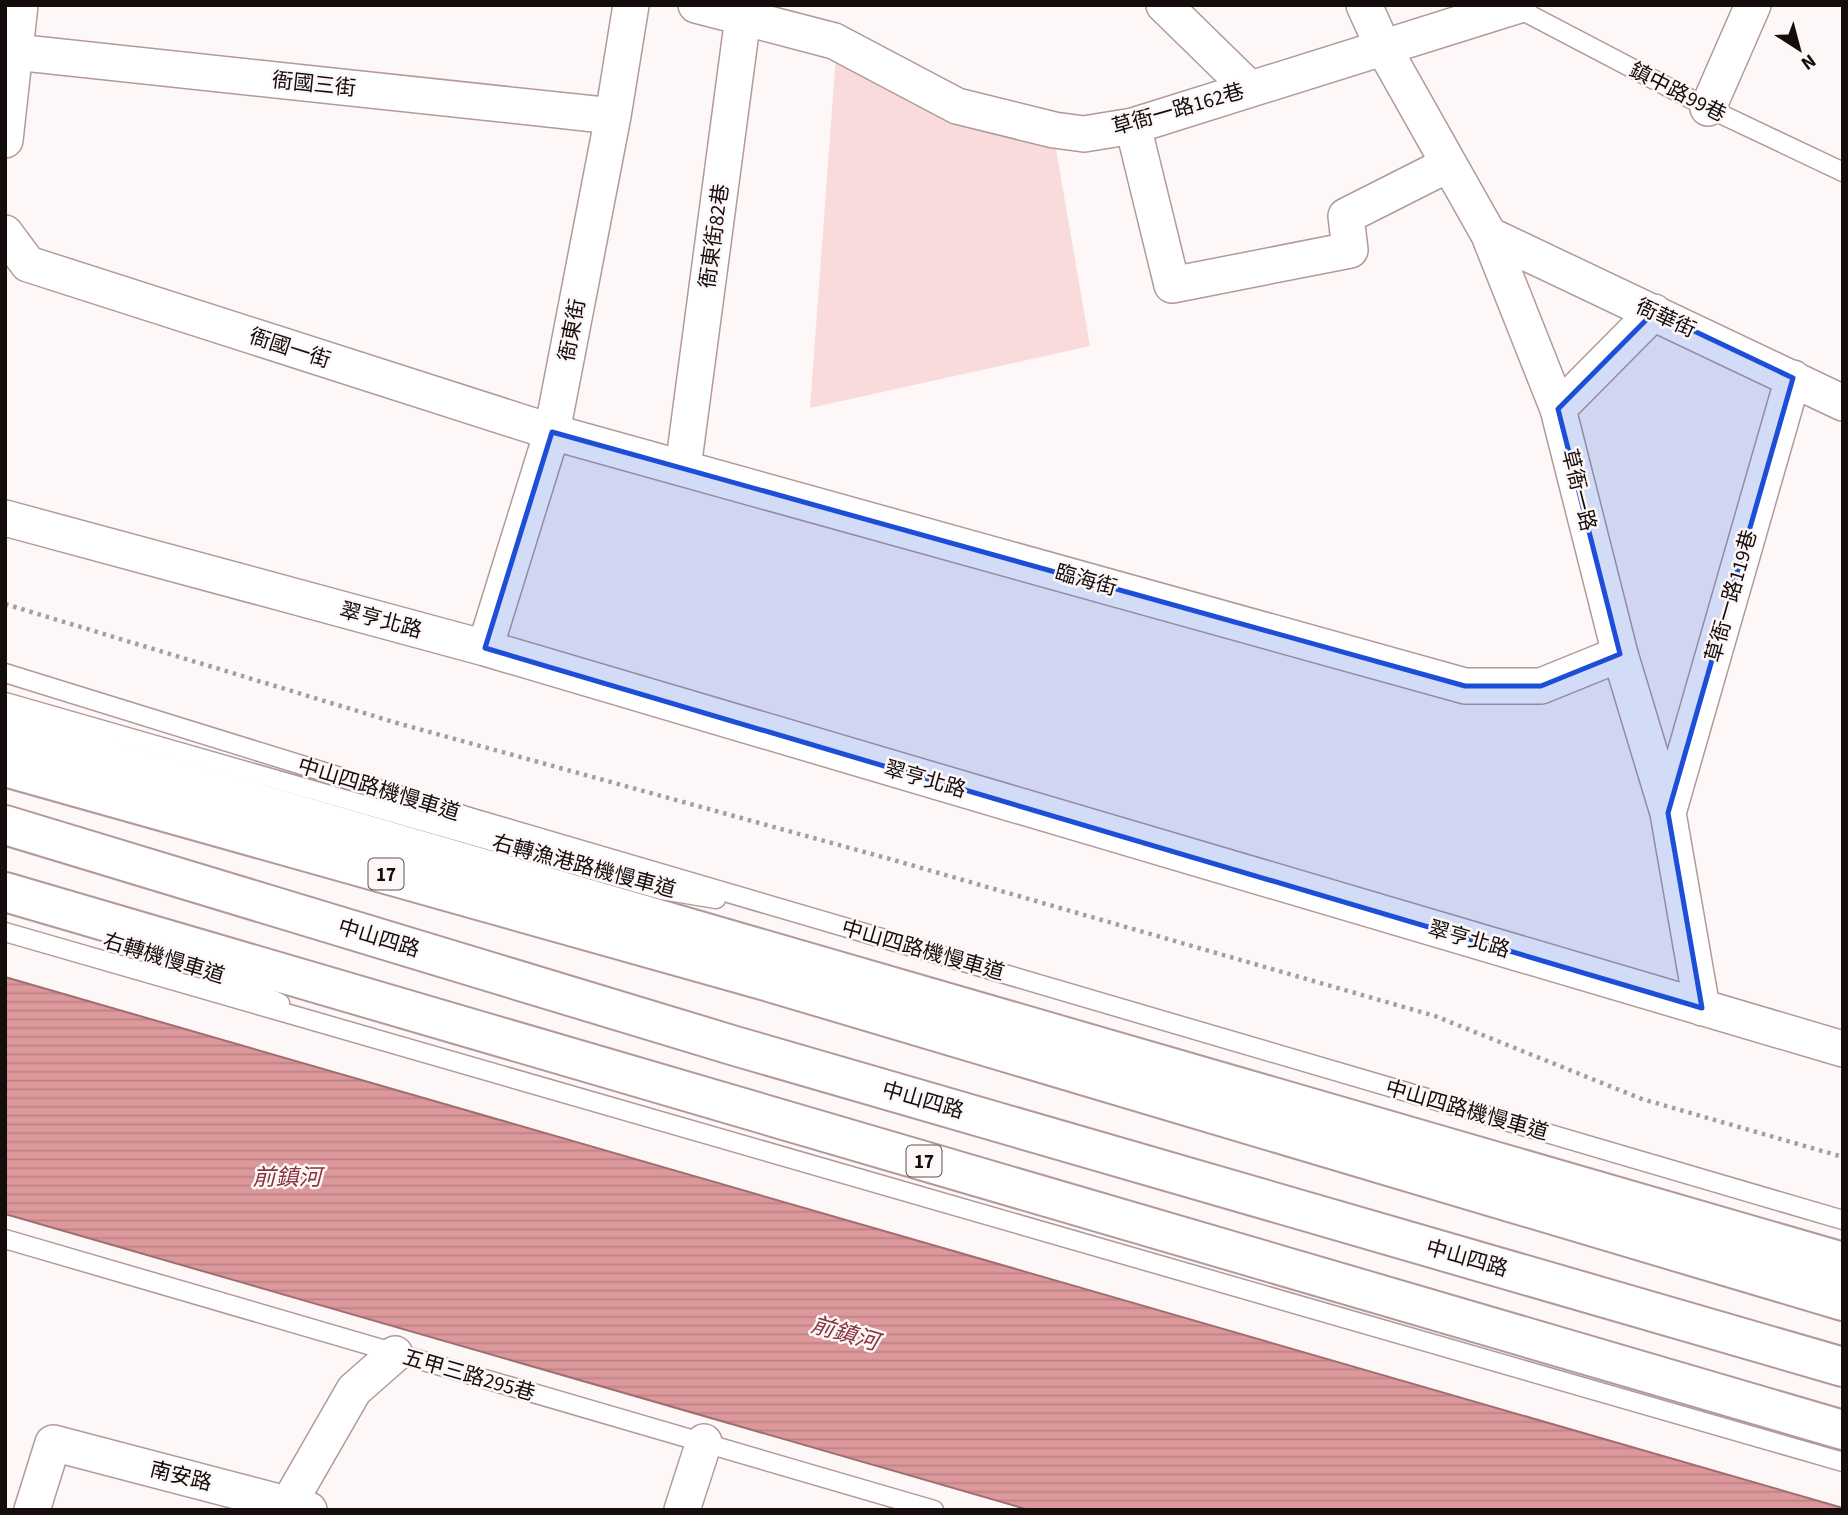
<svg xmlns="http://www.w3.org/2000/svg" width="1848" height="1515" font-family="'Source Sans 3','Noto Sans TC',sans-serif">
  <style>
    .park { fill: #f9dbdb }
    .water { fill: url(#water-rules); stroke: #a06e70; stroke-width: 2 }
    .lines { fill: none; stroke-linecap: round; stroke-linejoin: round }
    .service-casing { stroke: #b39999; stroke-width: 21 }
    .minor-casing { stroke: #b39999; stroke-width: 38 }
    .primary-casing { stroke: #b39999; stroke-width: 42 }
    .path { stroke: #a59e9e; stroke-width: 4.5; stroke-dasharray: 3.5 5; stroke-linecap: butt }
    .service { stroke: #fff; stroke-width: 18 }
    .minor { stroke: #fff; stroke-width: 35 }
    .primary { stroke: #fff; stroke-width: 38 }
    .marked { fill: #1d4ed8; fill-opacity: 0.2; stroke: #1d4ed8; stroke-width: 5; stroke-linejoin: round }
    .labels { text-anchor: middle; stroke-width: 5; stroke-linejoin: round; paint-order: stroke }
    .shield { fill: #fdf7f7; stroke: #5b5252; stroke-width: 2 }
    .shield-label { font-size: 19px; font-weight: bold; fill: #150c0c }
    .street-label { font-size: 21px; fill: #150c0c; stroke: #fdf7f7 }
    .water-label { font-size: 23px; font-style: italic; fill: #87353e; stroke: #fdf7f7 }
  </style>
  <defs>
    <pattern id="water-rules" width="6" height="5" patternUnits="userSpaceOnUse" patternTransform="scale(1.75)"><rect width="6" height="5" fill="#dc989b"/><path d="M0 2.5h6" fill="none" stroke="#bc8284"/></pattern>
  </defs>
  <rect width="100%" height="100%" fill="#fdf7f7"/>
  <path class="park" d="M836,55l218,83 36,208 -280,62z"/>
  <path class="water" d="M5,977l1838,531v2h-814l-1024,-296z"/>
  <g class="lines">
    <g class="service-casing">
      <path id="service" d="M1515,7l193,101 135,64
        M5,673l471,146 1367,401
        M5,702l657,188 54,9
        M5,932l1838,530
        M211,970l69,33
        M5,1239l929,271"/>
    </g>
    <g class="minor-casing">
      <path id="minor" d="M696,5l138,36 123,65 97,24 30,4 49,-8 386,-121
        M1164,5l86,84
        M1364,5l19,42 106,188 69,174 62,245 48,159 34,195
        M15,52l598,64
        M1708,108l45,-103
        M1133,126l39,159 178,-35 -4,-34 103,-52
        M5,140l15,-135
        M5,233l23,31 524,168 913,254h76l79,-32
        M1489,235l354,168
        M1558,409l96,-97
        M683,468l60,-451 6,-12
        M5,518l480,130 1358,401
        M485,648l67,-216 61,-316 18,-111
        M1668,813l125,-435
        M32,1510l21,-67 256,67
        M285,1510l69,-120 41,-36
        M682,1510l22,-68"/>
    </g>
    <g class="primary-casing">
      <path id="primary" d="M5,730l1838,532
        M5,767l761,214 1077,320
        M5,825l730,221 1108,321
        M5,892l1838,538"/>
    </g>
    <path class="path" d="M5,604l392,119 500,138 538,155 207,83 201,58"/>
    <use href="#service" class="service"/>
    <use href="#minor" class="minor"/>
    <use href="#primary" class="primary"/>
  </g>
  <path class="marked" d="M1654,312l139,66 -125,435 34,195 -1217,-360 67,-216 913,254h76l79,-32 -62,-245z"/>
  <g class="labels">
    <g class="shield">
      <rect x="368.5" y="858.5" width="35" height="31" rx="5"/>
      <rect x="906.5" y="1145.5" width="35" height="31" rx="5"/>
    </g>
    <g class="shield-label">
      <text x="386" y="881">17</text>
      <text x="924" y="1168">17</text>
    </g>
    <g class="street-label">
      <text transform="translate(314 84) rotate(6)" y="7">衙國三街</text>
      <text transform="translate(1678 92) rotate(27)" y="7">鎮中路99巷</text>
      <text transform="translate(1178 109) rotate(-16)" y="7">草衙一路162巷</text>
      <text transform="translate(714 236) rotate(-82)" y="7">衙東街82巷</text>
      <text transform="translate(1666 318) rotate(25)" y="7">衙華街</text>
      <text transform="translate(572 330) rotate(-79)" y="7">衙東街</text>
      <text transform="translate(290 348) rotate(18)" y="7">衙國一街</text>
      <text transform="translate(1579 490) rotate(76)" y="7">草衙一路</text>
      <text transform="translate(1086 580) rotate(16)" y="7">臨海街</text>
      <text transform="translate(1731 596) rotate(-74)" y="7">草衙一路119巷</text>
      <text transform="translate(381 620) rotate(15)" y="7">翠亨北路</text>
      <text transform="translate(925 779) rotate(16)" y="7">翠亨北路</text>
      <text transform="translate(379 789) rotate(17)" y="7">中山四路機慢車道</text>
      <text transform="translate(584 866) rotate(15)" y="7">右轉漁港路機慢車道</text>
      <text transform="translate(379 938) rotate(17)" y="7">中山四路</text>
      <text transform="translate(1469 939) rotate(16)" y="7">翠亨北路</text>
      <text transform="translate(923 950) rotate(16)" y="7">中山四路機慢車道</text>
      <text transform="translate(164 958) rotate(17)" y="7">右轉機慢車道</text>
      <text transform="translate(923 1100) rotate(16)" y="7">中山四路</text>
      <text transform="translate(1467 1110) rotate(16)" y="7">中山四路機慢車道</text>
      <text transform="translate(1467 1258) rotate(16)" y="7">中山四路</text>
      <text transform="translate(469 1375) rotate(16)" y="7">五甲三路295巷</text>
      <text transform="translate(181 1476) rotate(14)" y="7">南安路</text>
    </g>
    <g class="water-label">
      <text x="287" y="1185">前鎮河</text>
      <text transform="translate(845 1333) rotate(16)" y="8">前鎮河</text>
    </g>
  </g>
  <rect width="1848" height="1515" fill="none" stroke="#150c0c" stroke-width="14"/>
  <g transform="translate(1799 49) rotate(144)" stroke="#fdf7f7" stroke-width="5" paint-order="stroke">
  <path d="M0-5L12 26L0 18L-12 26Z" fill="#150c0c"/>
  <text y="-10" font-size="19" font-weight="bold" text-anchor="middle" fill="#150c0c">N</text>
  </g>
</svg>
